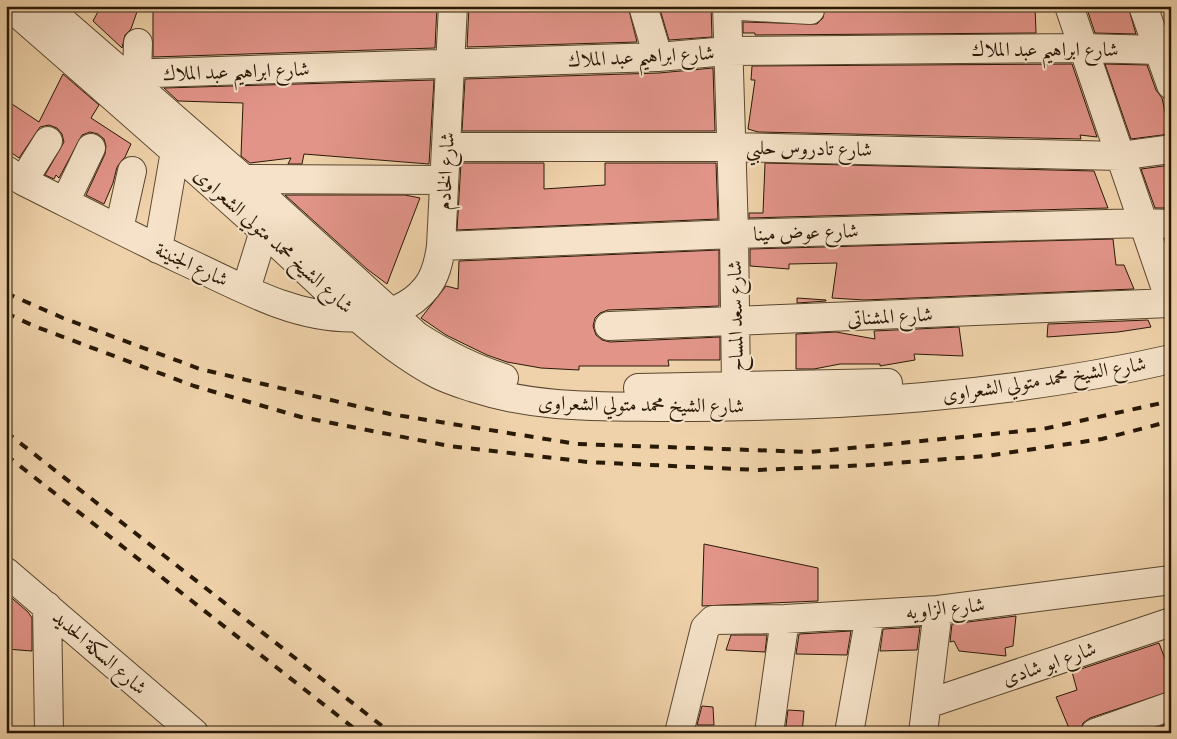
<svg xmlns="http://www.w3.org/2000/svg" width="1177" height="739" font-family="Alegreya,Amiri,serif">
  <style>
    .building { fill: #e29489; stroke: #291907 }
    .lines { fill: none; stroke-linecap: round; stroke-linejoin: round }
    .minor-casing { stroke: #5a4730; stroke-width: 30 }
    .minor { stroke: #f5e2c8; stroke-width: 28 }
    .rail { stroke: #291907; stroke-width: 4; stroke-dasharray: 9 9; stroke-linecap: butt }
    .labels { text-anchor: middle; stroke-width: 4; stroke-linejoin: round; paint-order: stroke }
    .street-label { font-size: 20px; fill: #291907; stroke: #f5e2c8 }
  </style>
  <rect width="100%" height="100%" fill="#efd2aa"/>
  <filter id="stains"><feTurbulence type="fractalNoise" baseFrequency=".004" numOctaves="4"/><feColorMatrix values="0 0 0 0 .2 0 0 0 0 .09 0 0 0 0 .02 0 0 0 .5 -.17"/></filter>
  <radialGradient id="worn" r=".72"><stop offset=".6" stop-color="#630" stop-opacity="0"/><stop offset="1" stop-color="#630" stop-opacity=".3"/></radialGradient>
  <path class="building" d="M101,6h38l-8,23 -6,6 -3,13 -29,-27z
    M153,6h202l56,5v-5h26l-2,42 -282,9z
    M469,6h159l9,36 -170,5z
    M659,6h52l1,31 -43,3z
    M825,6h210l1,27 -281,2v-2h-12v-11l74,2 6,-6z
    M1086,6h42l8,28 -41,-1z
    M1072,64l25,73 -17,-2 1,4 -323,-7 -10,-3 7,-49h-4l1,-14z
    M1105,64l42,1 9,25 6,8 8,36 -39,5z
    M713,68l2,63h-253l3,-52 194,-6z
    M63,74l36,31 -8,13 40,26 -6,13 -8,10 -4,16 -9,21 -18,-9 19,-41 1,-8 -2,-7 -6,-5 -8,-2 -8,3 -23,43 -3,-3 -2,4 -9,-4 19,-33 -2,-8 -5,-6 -8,-3 -9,2 -21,31 -13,-9v-49l33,22z
    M434,80l-5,84 -125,-10 -2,10h-14l3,-6 -41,5 -9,-7 2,-53 -65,-2 -14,-13z
    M461,163h83v26l61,-4v-22h111l2,56 -261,11z
    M765,163l329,8 14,37 -359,10v-5h14z
    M1171,165v43h-16l-14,-39z
    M285,195h120l15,3 -33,86 -20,-15z
    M1113,239l3,26h8l10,24 -270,11 -32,-2 5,-35 -48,1v5l-39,-3v-17z
    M719,250v56l-111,4 -8,3 -5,5 -2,8 3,9 6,5 8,2 110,-5v23h-52l1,6h-90v4l-38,-2 -34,-6 -20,-7 -41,-20 -25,-17 25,-32 12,3 1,-28z
    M797,298l29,2v1l-29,2z
    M1148,320l3,7 -33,5 -71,5 1,-13z
    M959,327l4,29 -49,-2 1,6 -35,6v-2h-40l-26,5h-18v-35l40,-2 39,7 -1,-8z
    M704,544l114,24v33l-116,5z
    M6,593l22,19 4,6v33l-26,-2z
    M1016,616l-3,30 -8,2 1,8 -47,-5 -5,-10 -4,1 2,-18z
    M920,627l-3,23 -37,1 3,-22z
    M851,631l-4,24 -51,-1 3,-20z
    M731,635h36l-2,17 -39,-2z
    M1159,643l12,32v16l-81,27 -7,5 -3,10h-9l-15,-36 21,-7 -5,-18z
    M702,706l11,1 1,18h-17z
    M788,710l16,1 -2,22h-17z
    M1171,723v10h-29z"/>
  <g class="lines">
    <g class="minor-casing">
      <path id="minor" d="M9,6c86,75 172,150 256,226 52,47 110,109 172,142 11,6 25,10 37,14 65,21 127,18 195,19 168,0 337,-10 502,-48
        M45,6l199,173 173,157c28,18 55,32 87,42
        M643,6l15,51
        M727,6l7,228 2,152
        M740,6l70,4
        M1069,6l102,298
        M1143,6l28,79
        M123,74l535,-17 69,-6 357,-3 75,2
        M137,74l1,-31
        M446,147h286l388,9 51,-7
        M6,170l17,11c52,26 104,53 157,78 33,15 66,33 100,45 45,16 113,25 146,-16 10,-12 13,-27 15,-42l12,-240
        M244,179l200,1
        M23,181l25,-40
        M65,202l26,-54
        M119,229l13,-58
        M441,246l293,-12 409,-11 28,1
        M158,249l17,-98
        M246,289l18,-58
        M609,326l561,-23
        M638,388l250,-5
        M6,572l188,161
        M47,606l2,127
        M927,704l244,-82
        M679,733l26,-105 8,-8 72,-1 153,-9 233,-30
        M769,733l16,-114
        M849,733l21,-118
        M923,733l15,-123
        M1095,733l76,-27"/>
    </g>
    <use href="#minor" class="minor"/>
    <path class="rail" d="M6,293l57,25 137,51 190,45 187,30 233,8 233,-23 128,-28
      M6,313l28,13 160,60 107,31 148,29 139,16 169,8 113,-5 116,-9 116,-17 69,-18
      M6,432l385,301
      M6,455l354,278"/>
  </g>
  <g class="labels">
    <g class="street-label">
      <text x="1045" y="56">شارع ابراهيم عبد الملاك</text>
      <text transform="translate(641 56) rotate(-3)" y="7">شارع ابراهيم عبد الملاك</text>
      <text transform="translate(236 71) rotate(-2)" y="7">شارع ابراهيم عبد الملاك</text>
      <text transform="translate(809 148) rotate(1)" y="7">شارع تادروس حلبي</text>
      <text transform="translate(445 171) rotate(-87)" y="7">شارع الخادم</text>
      <text transform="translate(806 232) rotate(-2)" y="7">شارع عوض مينا</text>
      <text transform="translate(274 240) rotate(42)" y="7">شارع الشيخ محمد متولي الشعراوى</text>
      <text transform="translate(192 264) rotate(25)" y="7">شارع الجنينة</text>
      <text transform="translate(735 316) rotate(-91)" y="7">شارع سعد المساح</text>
      <text transform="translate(890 316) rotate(-3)" y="7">شارع المشناتى</text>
      <text transform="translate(1044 379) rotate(-9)" y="7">شارع الشيخ محمد متولي الشعراوى</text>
      <text transform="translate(641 404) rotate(1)" y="7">شارع الشيخ محمد متولي الشعراوى</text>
      <text transform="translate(945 608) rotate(-6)" y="7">شارع الزاويه</text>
      <text transform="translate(100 652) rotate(41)" y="7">شارع السكة الحديد</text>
      <text transform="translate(1049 663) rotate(-19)" y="7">شارع ابو شادى</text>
    </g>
  </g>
  <rect width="1177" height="739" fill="none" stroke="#efd2aa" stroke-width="25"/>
  <rect x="8" y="8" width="1162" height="724" fill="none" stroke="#291907" stroke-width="2.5"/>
  <rect x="12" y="12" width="1152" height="714" fill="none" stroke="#291907"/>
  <rect width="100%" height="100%" filter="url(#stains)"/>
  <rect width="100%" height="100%" fill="url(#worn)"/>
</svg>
